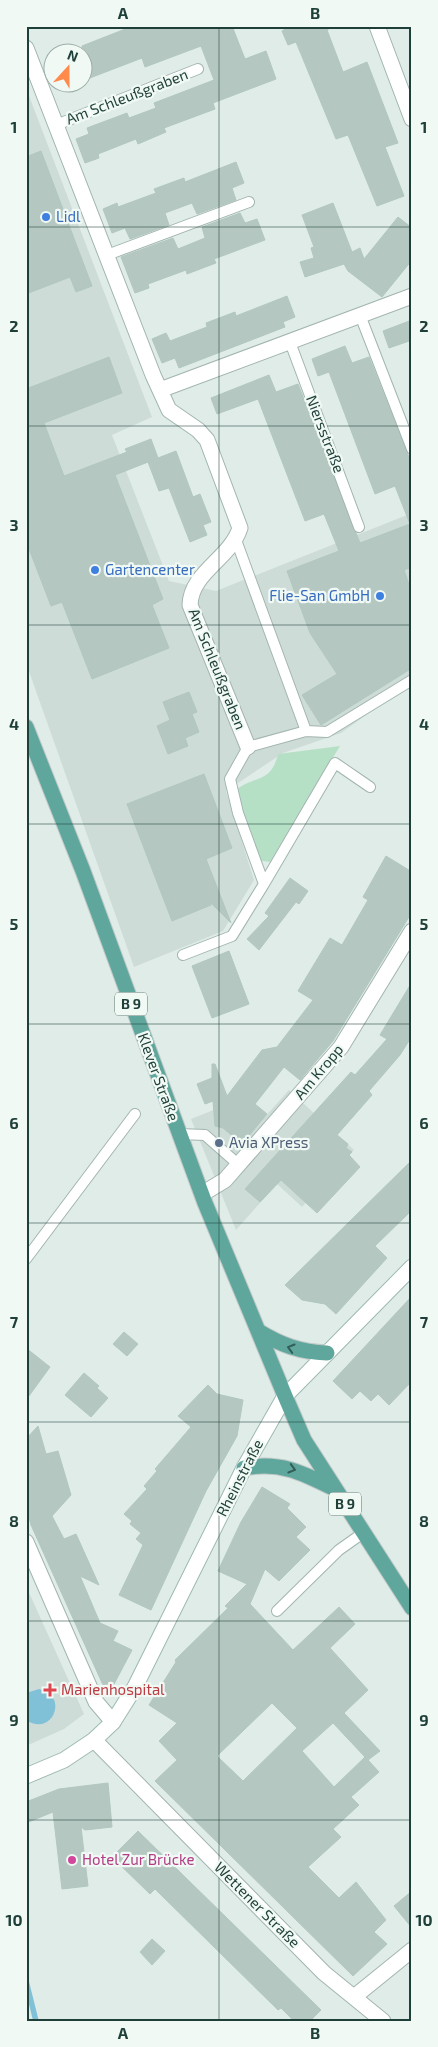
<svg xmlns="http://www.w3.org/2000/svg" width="438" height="2047" font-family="'Exo 2',sans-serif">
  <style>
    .built { fill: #cedcd7 }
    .green { fill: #b6e0c6 }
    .water { fill: #81c1d8 }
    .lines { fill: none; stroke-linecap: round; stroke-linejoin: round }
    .stream { stroke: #81c1d8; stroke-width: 5.5 }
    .building { fill: #b5c7c1; stroke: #b1c7c0; fill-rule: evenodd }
    .lane-casing { stroke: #a2b5b0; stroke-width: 12 }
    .street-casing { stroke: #a2b5b0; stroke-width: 17 }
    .secondary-casing { stroke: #9db9b2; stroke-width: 17 }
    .primary-casing { stroke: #c0c9c8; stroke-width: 17 }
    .lane { stroke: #fff; stroke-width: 10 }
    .street { stroke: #fff; stroke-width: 15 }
    .secondary { stroke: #fff; stroke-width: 15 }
    .primary { stroke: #5fa79c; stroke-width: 15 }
    .oneway { stroke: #325e57 }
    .grid { fill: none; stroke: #1f3f39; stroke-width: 1; stroke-opacity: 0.55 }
    .shop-dot { fill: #3f7fe0; stroke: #f1f9f5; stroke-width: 2 }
    .service-dot { fill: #5c6f8a; stroke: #f1f9f5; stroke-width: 2 }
    .health-dot { fill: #e0444e; stroke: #f1f9f5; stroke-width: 2 }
    .hotel-dot { fill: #d1479c; stroke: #f1f9f5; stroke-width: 2 }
    .labels { text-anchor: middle; stroke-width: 4.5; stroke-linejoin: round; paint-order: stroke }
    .shield { fill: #f1f9f5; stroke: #5e7771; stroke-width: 1 }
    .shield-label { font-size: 14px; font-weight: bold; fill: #1f3f39 }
    .street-label { font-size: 15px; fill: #1f3f39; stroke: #f1f9f5 }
    .shop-label { font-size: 15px; fill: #366cbe; stroke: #f1f9f5; text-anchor: start }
    .service-label { font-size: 15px; fill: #4e5e75; stroke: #f1f9f5; text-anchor: start }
    .health-label { font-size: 15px; fill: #be3a42; stroke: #f1f9f5; text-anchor: start }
    .hotel-label { font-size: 15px; fill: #b23c85; stroke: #f1f9f5; text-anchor: start }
    .neatline { fill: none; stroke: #1f3f39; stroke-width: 2 }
    .grid-label { font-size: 16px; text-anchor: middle; font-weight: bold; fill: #1f3f39 }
  </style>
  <rect width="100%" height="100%" fill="#e0ece8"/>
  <path class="built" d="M26,88l126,329 -40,18 57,146 47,10 196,-78v169l-71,51 -58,20 -57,38 28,89 -31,51 -89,36 -108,-304z
    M289,1090l65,60 -52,57 -25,-23 -41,46 -45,-111 25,-10 32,27z
    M26,1586l58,128 -20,15 -38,17z"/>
  <path class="green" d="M340,746l-70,116 -8,-1 -3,-3 -22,-57 -1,-11c19,-15 35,-6 42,-36z"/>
  <path class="water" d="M39,1689c31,6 13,49 -13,31v-27z"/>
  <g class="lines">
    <path class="stream" d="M26,1981l10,40"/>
  </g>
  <path class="building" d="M133,26h99l13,33 21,-8 10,28 -63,24 2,6 -51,19 2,4 -28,12 -2,-5 -38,15 1,4 -14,5 -9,-24 13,-5 -2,-6 40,-15 2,5 27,-10 -2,-5 60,-23 -13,-34 -56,21 -3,-9 -60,23v-35z
    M290,26h43l-6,4 16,42 24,-10 31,81 -13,4 19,49 -27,10 -29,-71 -12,4 -40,-97 -8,3 -6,-14z
    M41,151l51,135 -16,6 -6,-15 -44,17v-137z
    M236,162l8,21 -12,5 4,12 -39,14 -5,-11 -27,10 4,12 -39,14 -5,-11 -13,5 -9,-24 14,-6 1,4 38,-14 -2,-4 30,-11 1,4z
    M333,203l19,49 8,-4 4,11 34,-42 14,11v32l-30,37 -34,-26 -4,-7 -39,13 -5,-15 14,-4 -3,-10 3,-1 -12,-32z
    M240,213l5,10 12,-4 8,21 -51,19 2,4 -29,11 -1,-4 -38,14 1,4 -14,5 -14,-36 52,-19 5,11 27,-11 -3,-11z
    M287,296l8,21 -12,5 2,5 -106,41 -4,-10 -13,5 -10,-24 14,-6 4,8 37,-14 -1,-4 29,-11 1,4z
    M412,320v20l-23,8 -6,-17z
    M345,346l7,17 17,-6 43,108v102l-8,3 8,23v75l-91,57 -19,-30 35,-21 -27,-41 -23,-62 52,-20 -15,-37 -19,7 -47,-122 -41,15 -6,-16 58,-23 7,17 22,-8 62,159 50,-19 -15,-38 -20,8 -46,-122 -11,4 -6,-17z
    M109,357l13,36 -78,30 20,53 63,-24 -2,-3 26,-10 7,19 18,-7 17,46 7,-3 11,28 -8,3 4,10 -17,7 -21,-54 -10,3 -11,-29 -33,13 48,124 -11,6 17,43 -77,31 -30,-77 -11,4 -25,-65v-152z
    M189,692l8,20 -5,2 7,18 -14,6 3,8 -20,8 -11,-28 13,-6 -7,-18z
    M204,774l28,74 -26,11 25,64 -21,-21 1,3 -39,16 -45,-117z
    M386,856l26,16v40l-79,129 -33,39 -16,-13 -29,37 12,10 -25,30 -19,-16 -8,-2 -2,-25 -8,3 -8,-20 15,-6v-14h3l12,32 35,-46 15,-3 36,-47 -15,-9 32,-53 12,7 26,-45 -5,-3z
    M290,878l18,13 -9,13 -3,-2 -37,48 -12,-11 22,-23 -4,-3z
    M229,951l20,53 -37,14 -20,-52z
    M412,982v54l-12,19 -31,36 3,4 -35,40 11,9 -2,4 6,4 -3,3 11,12 -43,46 -36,-33 -21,22 -15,-13 106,-117 4,3 32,-36 -7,-4z
    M412,1160v50l-37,36 12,12 -51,56 -11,-10 -23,-4 -17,-15z
    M412,1296v85l-23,24 -11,-11 -7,7 -11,-10 -8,8 -19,-18z
    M124,1332l14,12 -11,12 -14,-12z
    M26,1348l24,19 -24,33z
    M84,1373l15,13 -2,2 11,10 -17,19 -26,-22z
    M208,1385l9,9 26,6 -6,36 -31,55 -55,119 -32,-15 24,-50 -7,-6 5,-6 -11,-9 2,-3 -8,-7 23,-25 -3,-3 13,-15 -2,-2 36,-42 -13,-11z
    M38,1426l8,28 12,-3 13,44 -19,21 12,23 12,-5 23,51 -19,-9 20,47 18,8 -5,10 19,9 -19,36 -10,-1 -72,-160 -5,-20v-66z
    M262,1487l28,17 -3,4 19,19 -10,10 14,13 -31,31 -14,-12 -15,35 43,46 46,-43 16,17 -25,24 38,42 -24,23 36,38 -12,9 11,12 -28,25 8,8 -26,24 8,8 -33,30 31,31 17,-16 30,38 -12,12 13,12 -34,32 -198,-195 22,-21 -18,-19 18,-18 -28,-18 27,-43 -1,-2 53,-52 -3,-2 22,-22 -29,-13 23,-49zM272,1703l25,25 -54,53 -26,-25zM333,1723l32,34 -31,30 -32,-36z
    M108,1783l4,44 -27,3 -4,-3 7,59 -26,3 -9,-77 -27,11v-21l33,-13z
    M138,1831l183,179 -11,11h-16l-13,-13 -3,2 -123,-121 -5,5 -35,-34v-6z
    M412,1891v37l-18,-22z
    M152,1939l13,12 -13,14 -12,-13z"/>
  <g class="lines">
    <g class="lane-casing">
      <path id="lane" d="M56,125l142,-56
        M107,255l142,-53
        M360,315l52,134
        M290,342l69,185
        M306,731l21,1 85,-52
        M264,884l71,-121 35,24
        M183,955l49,-19 32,-52 -26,-71 -8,-34 18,-32 58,-16 -70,-191
        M179,1134l26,1 34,30
        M26,1259l109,-145
        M277,1611l62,-61 24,-17"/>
    </g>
    <g class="street-casing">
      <path id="street" d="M377,26l35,93
        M26,48l127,327 16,35 29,20 9,10 33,88c-10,31 -49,44 -50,77l58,142
        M160,390l252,-94
        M202,1194l23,-14 116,-133 71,-116
        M26,1542l70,160 17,20
        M94,1740l230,233 59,48
        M354,1997l58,-47"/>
    </g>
    <g class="secondary-casing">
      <path id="secondary" d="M26,1776l38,-16 30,-20 19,-18 22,-35 109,-219 41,-72 127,-129"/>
    </g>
    <g class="primary-casing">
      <path id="primary" d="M26,727l57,144 122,332 80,193 19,44 108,168
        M258,1331c23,14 42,21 69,22
        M244,1468c37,-7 59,5 91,21"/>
    </g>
    <use href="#lane" class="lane"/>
    <use href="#street" class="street"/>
    <use href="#secondary" class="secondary"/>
    <use href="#primary" class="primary"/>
  </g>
  <defs><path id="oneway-chevron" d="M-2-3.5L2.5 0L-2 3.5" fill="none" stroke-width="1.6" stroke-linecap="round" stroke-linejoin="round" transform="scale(1.25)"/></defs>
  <g class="oneway">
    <use href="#oneway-chevron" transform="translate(291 1348) rotate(-164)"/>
    <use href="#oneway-chevron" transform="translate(292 1469) rotate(16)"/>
  </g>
  <path class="grid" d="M219,26v1995M26,227h386M26,426h386M26,625h386M26,824h386M26,1024h386M26,1223h386M26,1422h386M26,1621h386M26,1820h386"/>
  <g class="shop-dot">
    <circle cx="46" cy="217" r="5"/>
    <circle cx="95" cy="570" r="5"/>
    <circle cx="380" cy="596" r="5"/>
  </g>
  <circle class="service-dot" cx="219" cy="1143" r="5"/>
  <path class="health-dot" d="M47.5 1682.5h5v5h5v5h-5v5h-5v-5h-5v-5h5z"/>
  <circle class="hotel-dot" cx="72" cy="1860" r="5"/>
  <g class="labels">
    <g class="shield">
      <rect x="115" y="992.5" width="32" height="23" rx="4"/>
      <rect x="329" y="1492.5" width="32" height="23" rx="4"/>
    </g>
    <g class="shield-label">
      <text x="131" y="1009">B 9</text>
      <text x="345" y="1509">B 9</text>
    </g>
    <g class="street-label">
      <text transform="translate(127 97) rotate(-21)" y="5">Am Schleußgraben</text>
      <text transform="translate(325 434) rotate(69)" y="5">Niersstraße</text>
      <text transform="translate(217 669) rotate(68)" y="5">Am Schleußgraben</text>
      <text transform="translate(319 1072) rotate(-50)" y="5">Am Kropp</text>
      <text transform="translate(158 1077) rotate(70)" y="5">Klever Straße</text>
      <text transform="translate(240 1478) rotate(-63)" y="5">Rheinstraße</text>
      <text transform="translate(257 1905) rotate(45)" y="5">Wettener Straße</text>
    </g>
    <g class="shop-label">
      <text x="56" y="222">Lidl</text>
      <text x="105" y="575">Gartencenter</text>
      <text x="370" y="601" text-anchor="end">Flie-San GmbH</text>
    </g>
    <g class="service-label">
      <text x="229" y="1148">Avia XPress</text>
    </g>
    <g class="health-label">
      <text x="61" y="1695">Marienhospital</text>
    </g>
    <g class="hotel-label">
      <text x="82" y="1865">Hotel Zur Brücke</text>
    </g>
  </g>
  <rect width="438" height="2047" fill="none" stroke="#f1f9f5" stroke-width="55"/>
  <g transform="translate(68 68) rotate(21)"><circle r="24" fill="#f1f9f5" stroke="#9dafaa"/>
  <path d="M0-4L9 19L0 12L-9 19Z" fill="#ff8a4b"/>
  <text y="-8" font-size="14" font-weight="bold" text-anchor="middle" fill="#1f3f39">N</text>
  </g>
  <rect x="28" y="28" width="382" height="1992" class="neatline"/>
  <g class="grid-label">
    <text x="123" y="19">A</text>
    <text x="315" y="19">B</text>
    <text x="14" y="133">1</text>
    <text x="424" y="133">1</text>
    <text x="14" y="332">2</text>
    <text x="424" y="332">2</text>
    <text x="14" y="531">3</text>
    <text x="424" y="531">3</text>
    <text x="14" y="730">4</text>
    <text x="424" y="730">4</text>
    <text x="14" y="930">5</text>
    <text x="424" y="930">5</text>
    <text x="14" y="1129">6</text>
    <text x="424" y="1129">6</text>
    <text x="14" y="1328">7</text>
    <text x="424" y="1328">7</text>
    <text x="14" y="1527">8</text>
    <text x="424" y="1527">8</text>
    <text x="14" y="1726">9</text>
    <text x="424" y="1726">9</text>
    <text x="14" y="1926">10</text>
    <text x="424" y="1926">10</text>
    <text x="123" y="2039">A</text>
    <text x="315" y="2039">B</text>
  </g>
</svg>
